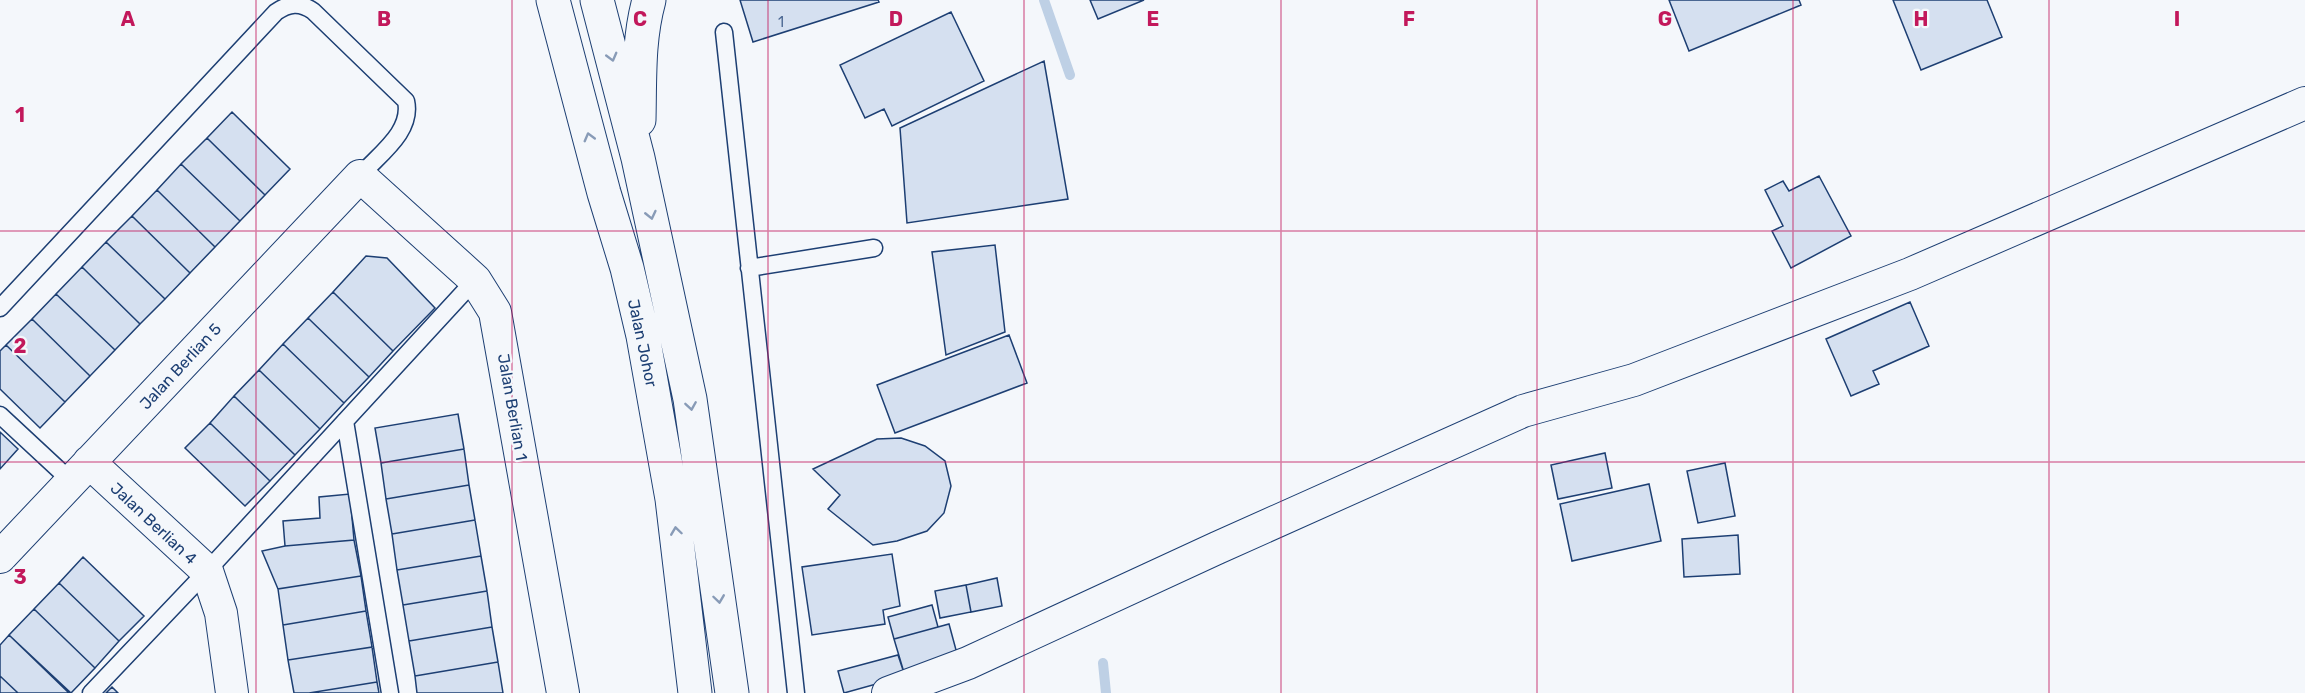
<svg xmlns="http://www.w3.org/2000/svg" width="2305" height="693" font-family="Rubik,sans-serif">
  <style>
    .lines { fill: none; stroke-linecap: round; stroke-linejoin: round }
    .stream { stroke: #bed0e5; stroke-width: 10 }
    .building { fill: #d5e0f0; stroke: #1d3f73; stroke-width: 1.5 }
    .service-casing { stroke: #1d3f73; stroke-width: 19 }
    .minor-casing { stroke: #1d3f73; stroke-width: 34 }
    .trunk-casing { stroke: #1d3f73; stroke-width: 35 }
    .service { stroke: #f4f7fb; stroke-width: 16 }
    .minor { stroke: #f4f7fb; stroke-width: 32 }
    .trunk { stroke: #f4f7fb; stroke-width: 33 }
    .oneway { stroke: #889bb7 }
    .grid { fill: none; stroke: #c2185b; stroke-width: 1.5; stroke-opacity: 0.55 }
    .labels { text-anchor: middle; stroke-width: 4.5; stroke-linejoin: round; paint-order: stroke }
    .number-label { font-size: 14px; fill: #4b6792 }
    .street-label { font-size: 16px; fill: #1d3f73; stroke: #f4f7fb }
    .grid-label { font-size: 20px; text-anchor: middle; font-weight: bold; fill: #c2185b; stroke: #f4f7fb; stroke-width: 4.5; stroke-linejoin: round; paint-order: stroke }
  </style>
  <rect width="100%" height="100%" fill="#f4f7fb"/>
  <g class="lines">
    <path class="stream" d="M1044,0l26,75
      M1103,663l3,30"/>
  </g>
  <path class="building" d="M740,0h138l1,2 -126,40z
    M1090,0h54l-46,19z
    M1669,0h130l2,5 -112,46z
    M1893,0h94l15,37 -81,33z
    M951,12l33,69 -92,45 -8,-17 -19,9 -25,-53z
    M1044,61l24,138 -161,24 -7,-95z
    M232,112l58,57 -25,26 -58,-57z
    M207,138l58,57 -25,26 -59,-57z
    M181,164l59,57 -25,26 -58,-57z
    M1819,176l32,60 -60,32 -19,-37 11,-5 -18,-36 18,-9 6,10z
    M157,190l58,57 -25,26 -58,-57z
    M132,216l58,57 -25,26 -59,-57z
    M106,242l59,57 -25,25 -58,-57z
    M995,245l10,87 -59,23 -14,-103z
    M366,256l21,2 48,50 -42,43 -60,-59z
    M82,267l58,57 -25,26 -59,-56z
    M333,292l60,59 -24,26 -61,-59z
    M56,294l59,56 -25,26 -58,-57z
    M1910,302l19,44 -56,25 6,13 -28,12 -25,-57z
    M308,318l61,59 -25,26 -61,-59z
    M32,319l58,57 -25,26 -59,-57z
    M1009,335l18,48 -132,50 -18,-48z
    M283,344l61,59 -24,26 -61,-59z
    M6,345l59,57 -25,26 -40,-39v-38z
    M259,370l61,59 -25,26 -61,-59z
    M234,396l61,59 -25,26 -60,-58z
    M458,414l6,35 -83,14 -6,-35z
    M210,423l60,58 -25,25 -60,-58z
    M0,432l18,17 -18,20z
    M901,438l24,8 20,15 6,25 -7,27 -17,18 -30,10 -24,4 -45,-36 12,-14 -27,-26 64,-30z
    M464,449l5,36 -83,14 -5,-36z
    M1605,453l7,35 -54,11 -7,-34z
    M1725,463l10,53 -37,7 -11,-52z
    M1649,484l12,57 -89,20 -12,-57z
    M469,485l6,35 -83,14 -6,-35z
    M350,494l4,46 -69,6 -2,-25 37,-3 -1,-21z
    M475,520l6,36 -84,14 -5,-36z
    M1738,535l2,39 -56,3 -2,-38z
    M354,540l7,36 -83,13 -16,-38 23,-5z
    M892,554l8,52 -17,4 2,14 -73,11 -10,-68z
    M481,556l6,35 -84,14 -6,-35z
    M83,557l61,59 -25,25 -60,-58z
    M361,576l5,35 -83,14 -5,-36z
    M997,578l5,28 -31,6 -5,-27z
    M59,583l60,58 -24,27 -61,-59z
    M966,585l5,27 -31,6 -5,-27z
    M487,591l5,36 -83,14 -6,-36z
    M932,605l6,22 -44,12 -6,-22z
    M34,609l61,59 -24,25 -62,-58z
    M366,611l6,36 -84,13 -5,-35z
    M949,624l10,37 -54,15 -11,-37z
    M492,627l6,35 -83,14 -6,-35z
    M9,635l60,58h-51l-18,-17v-31z
    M372,647l5,35 -68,11h-15l-6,-33z
    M898,655l7,21 -61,17 -6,-22z
    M498,662l5,31h-86l-2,-17z
    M0,676l18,17h-18z
    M377,682l2,11h-70z
    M112,687l6,6h-12z"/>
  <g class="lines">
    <g class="service-casing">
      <path id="service" d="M724,32l72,661
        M749,268l125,-20
        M0,308l276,-296c13,-9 24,-10 37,-1l93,90c7,31 -28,54 -46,75
        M0,415l71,66
        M345,421l45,272
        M91,693l116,-122 268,-291"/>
    </g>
    <g class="minor-casing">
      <path id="minor" d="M89,462l118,109 14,42 11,80
        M0,557l360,-381 115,104 20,32 68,381
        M888,693l80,-30 249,-115 306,-137 111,-31 276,-106 395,-171"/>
    </g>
    <g class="trunk-casing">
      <path id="trunk" d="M553,0l51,193 23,75 16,68 29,163 23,194
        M597,0l41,158 52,241 42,294
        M639,120c1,-41 -1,-80 10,-120"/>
    </g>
    <use href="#service" class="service"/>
    <use href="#minor" class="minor"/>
    <use href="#trunk" class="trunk"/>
  </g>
  <defs><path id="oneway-chevron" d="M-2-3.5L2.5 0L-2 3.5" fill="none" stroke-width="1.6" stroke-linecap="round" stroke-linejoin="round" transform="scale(1.5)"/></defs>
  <g class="oneway">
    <use href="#oneway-chevron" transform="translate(612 57) rotate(75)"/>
    <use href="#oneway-chevron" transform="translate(589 137) rotate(-105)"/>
    <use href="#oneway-chevron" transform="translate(651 215) rotate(77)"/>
    <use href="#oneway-chevron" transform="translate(691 406) rotate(81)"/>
    <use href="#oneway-chevron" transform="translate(676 531) rotate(-98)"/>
    <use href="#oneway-chevron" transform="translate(719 599) rotate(82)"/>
  </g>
  <path class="grid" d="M256,0v693M512,0v693M768,0v693M1024,0v693M1281,0v693M1537,0v693M1793,0v693M2049,0v693M0,231h2305M0,462h2305"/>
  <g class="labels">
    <g class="number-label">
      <text x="781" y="27">1</text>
    </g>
    <g class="street-label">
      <text transform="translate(643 343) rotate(78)" y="6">Jalan Johor</text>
      <text transform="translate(180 366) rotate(-47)" y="6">Jalan Berlian 5</text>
      <text transform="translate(513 407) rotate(80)" y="6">Jalan Berlian 1</text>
      <text transform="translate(154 523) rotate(43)" y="6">Jalan Berlian 4</text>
    </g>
  </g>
  <g class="grid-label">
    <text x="128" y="26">A</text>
    <text x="384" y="26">B</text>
    <text x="640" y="26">C</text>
    <text x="896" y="26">D</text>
    <text x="1153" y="26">E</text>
    <text x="1409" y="26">F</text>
    <text x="1665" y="26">G</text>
    <text x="1921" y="26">H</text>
    <text x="2177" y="26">I</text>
    <text x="20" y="122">1</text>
    <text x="20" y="353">2</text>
    <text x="20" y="584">3</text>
  </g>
</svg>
